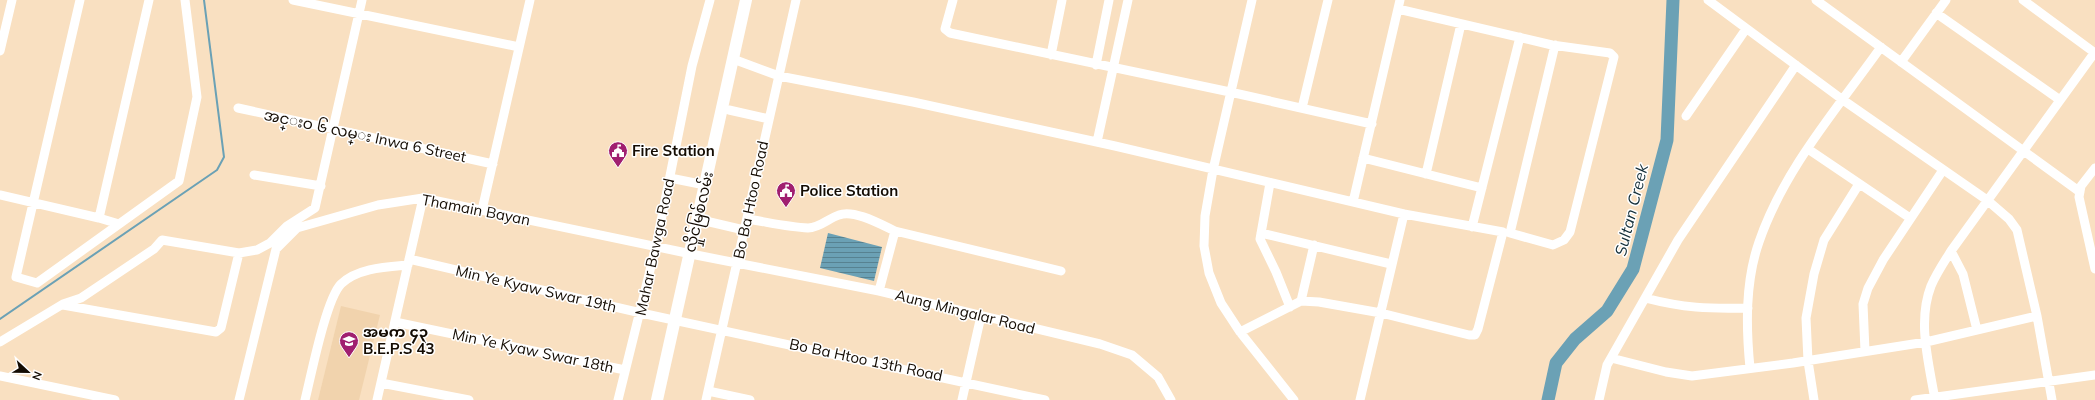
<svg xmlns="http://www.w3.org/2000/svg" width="2095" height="400" font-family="Mulish,'Noto Sans Myanmar',sans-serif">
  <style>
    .built { fill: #f1d3ad }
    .water { fill: url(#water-rules) }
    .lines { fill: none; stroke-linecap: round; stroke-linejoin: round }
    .stream { stroke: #6ba1b5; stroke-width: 2 }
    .river { stroke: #6ba1b5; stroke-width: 13 }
    .minor { stroke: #fff; stroke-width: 9 }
    .major { stroke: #fff; stroke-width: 12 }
    .labels { text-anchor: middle; stroke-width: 3; stroke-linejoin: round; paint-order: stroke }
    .street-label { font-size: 15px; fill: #140c03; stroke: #fff }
    .poi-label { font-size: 15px; font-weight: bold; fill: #140c03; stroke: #fff; text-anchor: start }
    .water-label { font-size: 16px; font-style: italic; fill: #132e38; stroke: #fff }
  </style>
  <defs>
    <pattern id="water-rules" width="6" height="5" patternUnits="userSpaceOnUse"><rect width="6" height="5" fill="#6ba1b5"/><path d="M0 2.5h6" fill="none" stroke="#578291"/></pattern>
  </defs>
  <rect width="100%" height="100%" fill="#f9e0c1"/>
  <path class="built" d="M341,306l39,9 -21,85h-41z"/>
  <path class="water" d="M828,233l54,14 -8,34 -54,-13z"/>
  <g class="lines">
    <path class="stream" d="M0,319l217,-149 7,-13 -20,-157"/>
    <path class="river" d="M1548,400l8,-37 19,-24 32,-28 26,-42 34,-129 6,-140"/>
    <path class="minor" d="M80,0l-64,277 21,6 142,-102 18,-84 -12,-97
      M293,0l226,47
      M953,0l-8,29 5,4 280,59 142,32
      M1252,0l-39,170 -8,46 -1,30 5,27 12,30 19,29 54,68
      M1708,0l135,100 144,100 22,19 8,11 20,86 15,84
      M1816,0l264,192
      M2023,0l72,53
      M1398,9l154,36 58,8 4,4 -44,175 -6,8 -11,5 -43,-12 45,-188
      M1936,13l124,87
      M0,51l12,-51
      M1051,55l11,-55
      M733,59l46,17 134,26 202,44 289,68 99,18 -25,97 -3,6h-6l-88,-22 -62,-11 -18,-1 -61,31
      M1901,62l45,-62
      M1096,65l13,-65
      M238,108l255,56
      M1302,108l26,-108
      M729,110l40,9
      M1686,116l60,-87
      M1097,142l31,-142
      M1808,149l102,69
      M1363,158l119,30
      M2095,168l-14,18 -2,11 16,72
      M1426,174l35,-150
      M254,175l67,11
      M670,178l35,7
      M1270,183l-10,56 16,33 14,35
      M0,195l99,23 20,6
      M1353,202l47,-202
      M482,210l48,-210
      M99,218l50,-218
      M697,219l47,11
      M747,219c20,3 41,8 61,9 12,0 21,-10 31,-13 15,-6 43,10 56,16
      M1472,227l48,-190
      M1261,233l130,31
      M1951,251l12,23 14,56
      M409,259l232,54 404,87
      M879,291l16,-60 166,40
      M1645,298c39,10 63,11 103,10
      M1301,301l13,-56
      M63,305l153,27 5,-4 18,-75
      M395,322l230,48
      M0,342l63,-38 18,-6 73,-49 8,-9 77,13 18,-3 13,-7 17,-17 28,-18 47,-208
      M1865,351l-2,-47 5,-16 15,-28 60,-90
      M1611,358l55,14 26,4 101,-13 133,-21 111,-26
      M1750,368c-4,-41 -5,-86 9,-126 25,-73 78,-133 122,-195
      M0,376l115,24
      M381,383l88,17
      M708,391l42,9
      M239,400l37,-151 21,-21 81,-23 45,-7 273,57 183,36 221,53 32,11 26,22 13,23
      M305,400c6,-24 21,-101 36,-116 17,-16 45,-17 67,-19
      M377,400l46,-202
      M618,400l38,-154 36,-180 18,-66
      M706,400l90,-400
      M962,400l19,-84
      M1360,400l44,-186
      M1599,400l8,-35 71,-125 118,-175
      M1814,400l-6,-39 -2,-43 8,-44 10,-34 35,-56
      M1915,400l180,-25
      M1935,400c-6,-37 -18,-78 -4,-114 5,-12 13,-24 20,-35l144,-199"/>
    <path class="major" d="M657,400l89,-400"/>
  </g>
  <defs>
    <g id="civic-pin" transform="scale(1)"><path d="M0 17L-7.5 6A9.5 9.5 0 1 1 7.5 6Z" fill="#a01f70" stroke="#fff"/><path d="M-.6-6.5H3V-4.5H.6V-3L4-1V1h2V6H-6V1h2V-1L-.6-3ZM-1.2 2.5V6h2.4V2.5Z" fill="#fff"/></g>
    <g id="school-pin" transform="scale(1)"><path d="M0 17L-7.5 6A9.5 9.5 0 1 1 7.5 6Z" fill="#a01f70" stroke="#fff"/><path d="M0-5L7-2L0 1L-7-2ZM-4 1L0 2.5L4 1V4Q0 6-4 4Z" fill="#fff"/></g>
  </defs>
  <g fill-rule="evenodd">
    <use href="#civic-pin" x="618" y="151"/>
    <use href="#civic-pin" x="786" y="191"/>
    <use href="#school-pin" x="349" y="341"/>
  </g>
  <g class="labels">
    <g class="street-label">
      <text transform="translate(365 136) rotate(12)" y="5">အင္းဝ ၆ လမ္း Inwa 6 Street</text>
      <text transform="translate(751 200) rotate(-78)" y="5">Bo Ba Htoo Road</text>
      <text transform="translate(476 210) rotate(11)" y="5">Thamain Bayan</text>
      <text transform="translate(699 212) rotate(-77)" y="5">လှိုင်မြစ်လမ်း</text>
      <text transform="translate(655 247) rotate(-78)" y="5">Mahar Bawga Road</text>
      <text transform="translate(536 289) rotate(13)" y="5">Min Ye Kyaw Swar 19th</text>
      <text transform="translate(965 312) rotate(14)" y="5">Aung Mingalar Road</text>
      <text transform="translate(533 351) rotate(12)" y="5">Min Ye Kyaw Swar 18th</text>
      <text transform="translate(866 360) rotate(12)" y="5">Bo Ba Htoo 13th Road</text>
    </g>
    <g class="poi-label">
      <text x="632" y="156">Fire Station</text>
      <text x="800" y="196">Police Station</text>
      <text x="363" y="337">အမက ၄၃<tspan x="363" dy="17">B.E.P.S 43</tspan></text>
    </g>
    <g class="water-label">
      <text transform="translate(1631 210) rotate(-76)" y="6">Sultan Creek</text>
    </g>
  </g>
  <g transform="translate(28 372) rotate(112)" stroke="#ffffff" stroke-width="3" paint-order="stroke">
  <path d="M0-3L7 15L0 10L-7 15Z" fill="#140c03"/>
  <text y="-6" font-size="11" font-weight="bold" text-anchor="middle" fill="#140c03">N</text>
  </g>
</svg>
